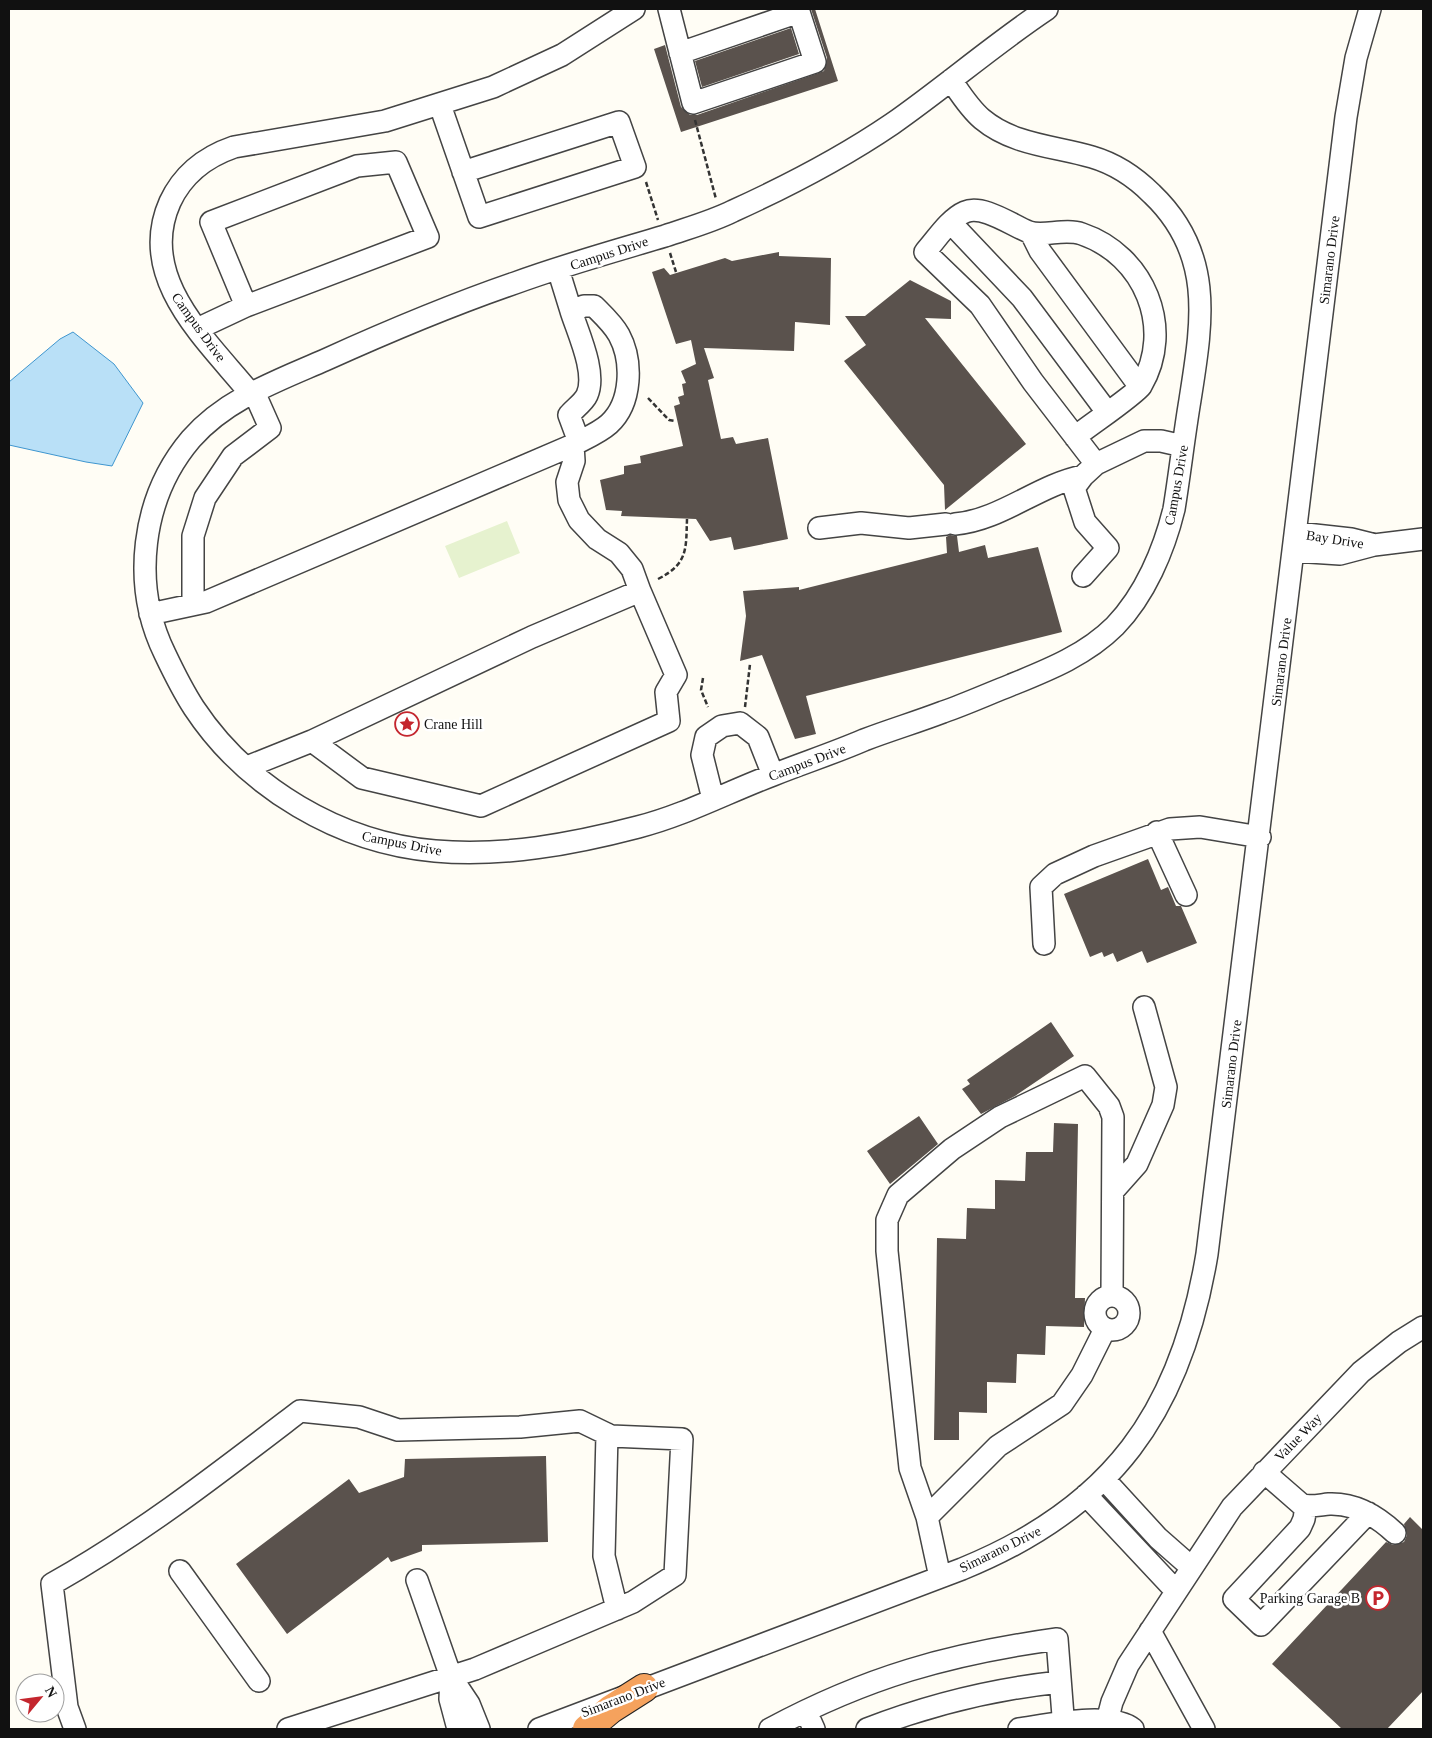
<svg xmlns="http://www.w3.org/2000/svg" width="1432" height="1738" font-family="Georgia,serif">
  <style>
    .pitch { fill: #e6f2cf }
    .water { fill: #b9e0f7; stroke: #3f96cf }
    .building { fill: #5a524d }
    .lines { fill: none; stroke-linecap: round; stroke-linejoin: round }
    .minor-casing { stroke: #444; stroke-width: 24 }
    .highway-casing { stroke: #222; stroke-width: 30 }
    .path { stroke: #333; stroke-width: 2.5; stroke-dasharray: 5 2.5; stroke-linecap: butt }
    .minor { stroke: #fff; stroke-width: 21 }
    .highway { stroke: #f5a25d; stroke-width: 28 }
    .labels { text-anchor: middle; stroke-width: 5; stroke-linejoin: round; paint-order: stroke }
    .street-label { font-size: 14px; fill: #111; stroke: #fff }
    .poi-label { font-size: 14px; fill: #111; stroke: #fff; text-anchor: start }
  </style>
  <rect width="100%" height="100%" fill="#fffdf5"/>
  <path class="pitch" d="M507,521l13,32 -61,25 -14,-32z"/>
  <path class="water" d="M73,332l41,32 29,39 -31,63 -26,-4 -77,-17v-63l51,-43z"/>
  <path class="building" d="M811,9h4l23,72 -157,51 -27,-83 11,-4 16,62 9,8h7l127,-44 3,-13z
    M791,28l8,26 -97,33 -7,-26z
    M779,252v4l52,2 -1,67 -35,-3 -1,29 -90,-3 10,30 -6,2 13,59 12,-2 3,7 32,-6 20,101 -54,11 -3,-13 -21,4 -14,-22 -75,-3 1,-5 -16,-1 -6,-30 24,-6v-8l17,-3 -1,-7 43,-10 -9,-40 6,-2 -2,-7 6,-2 -2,-11 4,-1 -5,-12 15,-7 -5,-24 -15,4 -24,-72 12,-4 6,7 55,-17 7,3z
    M910,280l41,21v18l-26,-1 101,126 -81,66 -1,-25 -100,-124 22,-16 -21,-29h20z
    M950,535l7,1 2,16 26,-7 3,13 50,-11 24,85 -256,64 10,38 -21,5 -33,-84 -22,6 6,-45 -3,-25 56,-4v3l148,-37 -1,-16z
    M1148,859l13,31 7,-3 8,19h5l16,37 -50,20 -5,-12 -25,11 -4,-9 -9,4 -2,-5 -12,5 -26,-63z
    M1051,1022l23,34 -59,40 -34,18 -19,-25 8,-5 -3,-4z
    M919,1116l19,28 -48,40 -23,-33z
    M1054,1123l24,1 -3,174h10l-1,29 -38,-1 -1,29 -28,-1 -1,29 -29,-1v31l-28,-1v28h-25l3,-202 29,1 1,-31 28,1v-29l30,1 1,-29h27z
    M546,1456l2,86 -126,3v6l-31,11 -3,-5 -101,77 -51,-70 113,-85 10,14 45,-16 1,-18z
    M1410,1517l13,13v161l-36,38h-45l-70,-65 114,-122 7,3 11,-3 3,-7 -3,-11z"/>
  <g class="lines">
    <g class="minor-casing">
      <path id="minor" d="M669,9l24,94 122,-41 -16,-50 -119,41
        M951,80c9,13 18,28 31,39 31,26 72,27 110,38 24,7 43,20 60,37 63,60 50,129 38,206 -6,36 -10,72 -16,109 -10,41 -29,86 -59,117 -29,29 -67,44 -104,59 -23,9 -45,19 -68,27 -26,10 -53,18 -79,28 -30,13 -61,23 -91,35 -45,17 -88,40 -135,52 -65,17 -135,30 -203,24 -95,-8 -188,-63 -241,-143 -11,-17 -20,-35 -29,-54 -34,-69 -24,-156 26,-215 35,-40 86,-58 134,-79 62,-28 126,-55 190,-77 49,-18 100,-32 150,-47 23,-8 46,-14 68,-25 55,-25 109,-53 159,-87 53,-37 101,-79 155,-115
        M440,105l39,112 156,-50 -16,-45 -156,50
        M951,223l71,75 85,114
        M1031,233l9,18 100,136
        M571,311c7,22 26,62 16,84 -3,7 -13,14 -18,20l10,27
        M197,329l49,-23 182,-69 -32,-75 -39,4 -146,56 35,84
        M250,393c-43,-53 -114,-115 -80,-191 13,-28 35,-45 64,-55l151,-26 108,-34 69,-32 72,-46
        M1075,437c12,-10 60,-42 66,-51 34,-58 3,-131 -59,-152 -17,-6 -39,3 -53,-2 -16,-6 -46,-28 -64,-20 -16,7 -29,28 -40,40l55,53 53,77 63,82 48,-23h17l22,5
        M573,445l1,16 -7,21 2,18 10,20 18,19 22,14 13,16 8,22
        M955,524c46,-4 83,-39 128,-48
        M819,528l42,-5 48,5 37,-4
        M1297,533l54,6 20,5
        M1294,551l46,3 34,-9 49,-6
        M1083,576l25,-28 -23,-26 -11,-34 9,-12 13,-12
        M193,604v-68l12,-38 28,-42 37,-28 -16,-36
        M150,614l56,-12 367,-157c11,-6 26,-12 36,-21 23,-21 24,-63 10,-89 -6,-11 -16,-20 -25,-29h-10l-13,5 -13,-42
        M247,767l65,-26 50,37 119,28 188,-85 -3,-29 10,-17 -36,-84 -108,46 -220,104
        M713,799l-11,-44 4,-18 16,-11 18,-3 18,14 15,38
        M1157,832l29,63
        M1044,944l-3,-57 14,-13 39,-18 76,-27 30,-2 60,10
        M1113,1191l24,-27 26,-59 3,-18 -22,-80
        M1095 1313a17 17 0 1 1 34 0a17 17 0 1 1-34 0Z
        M607,1434l-3,122 13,53
        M1264,1472l38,33c9,2 17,0 27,-1 26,-1 47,11 66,29
        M1104,1479l54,59 33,29
        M1086,1495l90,96
        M1306,1506l-2,13 -4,9 -66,71 27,26 107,-112
        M927,1517l71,-71 64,-42 20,-29 23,-46
        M180,1571l79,110
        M940,1577l-13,-60 -17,-49 -23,-217v-31l11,-25 54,-46 48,-32 85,-41 24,30 4,11 -1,178
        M417,1580l34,97 18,27 10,25
        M1150,1631l54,98
        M451,1677l-1,22 8,30
        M806,1711l8,18
        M75,1729l-8,-22 -15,-123c89,-50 167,-111 248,-173l59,6 39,13 122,-3 60,-6 31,15 71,3 -7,136 -42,27 -158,67 -187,60
        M539,1729l423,-160c150,-61 219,-157 245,-315l139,-1137 10,-59 14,-49
        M770,1729c97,-52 179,-75 287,-90l7,90
        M867,1729c62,-24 127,-40 193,-47
        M1019,1729c28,-4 92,-18 114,0
        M1105,1729l7,-27 16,-37 104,-158 129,-135 38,-30 24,-15"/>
    </g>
    <g class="highway-casing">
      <path id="highway" d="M587,1729l24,-20 33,-21"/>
    </g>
    <path class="path" d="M695,120l21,79
      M646,182l12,38
      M670,253l6,19
      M648,398l21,22 6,1
      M658,579c30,-15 28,-30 29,-60
      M703,678l-2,12 7,17
      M745,707l5,-43"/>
    <use href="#minor" class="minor"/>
    <use href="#highway" class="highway"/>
  </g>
  <defs>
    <g id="sight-ring" transform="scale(1.25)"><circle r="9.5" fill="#fff" stroke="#c4262e" stroke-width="1.5"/><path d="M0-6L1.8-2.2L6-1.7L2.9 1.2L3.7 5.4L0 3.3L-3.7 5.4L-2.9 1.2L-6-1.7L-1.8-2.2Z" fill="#c4262e"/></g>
    <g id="parking-ring" transform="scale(1.25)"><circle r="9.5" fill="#fff" stroke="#c4262e" stroke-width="1.5"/><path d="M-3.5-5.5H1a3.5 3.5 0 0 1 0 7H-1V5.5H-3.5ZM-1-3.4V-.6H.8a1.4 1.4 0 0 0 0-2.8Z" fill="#c4262e"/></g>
  </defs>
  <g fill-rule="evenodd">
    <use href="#sight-ring" x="407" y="724"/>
    <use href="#parking-ring" x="1378" y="1598"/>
  </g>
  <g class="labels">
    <g class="street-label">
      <text transform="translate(609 253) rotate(-18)" y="5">Campus Drive</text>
      <text transform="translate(1329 260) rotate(-83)" y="5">Simarano Drive</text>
      <text transform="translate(199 327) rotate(54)" y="5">Campus Drive</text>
      <text transform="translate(1176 485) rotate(-80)" y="5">Campus Drive</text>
      <text transform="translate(1335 539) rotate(9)" y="5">Bay Drive</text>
      <text transform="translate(1281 662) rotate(-83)" y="5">Simarano Drive</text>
      <text transform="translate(807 762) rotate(-21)" y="5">Campus Drive</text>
      <text transform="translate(402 843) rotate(11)" y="5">Campus Drive</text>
      <text transform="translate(1231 1064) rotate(-83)" y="5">Simarano Drive</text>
      <text transform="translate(1298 1437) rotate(-46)" y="5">Value Way</text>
      <text transform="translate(1000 1549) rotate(-26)" y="5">Simarano Drive</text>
      <text transform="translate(623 1697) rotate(-21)" y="5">Simarano Drive</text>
    </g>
    <g class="poi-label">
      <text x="424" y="729">Crane Hill</text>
      <text x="1360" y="1603" text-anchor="end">Parking Garage B</text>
    </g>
  </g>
  <rect width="1432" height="1738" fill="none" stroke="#111111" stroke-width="20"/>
  <g transform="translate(40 1698) rotate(61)"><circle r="24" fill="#ffffff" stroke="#a0a0a0"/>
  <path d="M0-4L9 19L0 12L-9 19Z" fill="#c4262e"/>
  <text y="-8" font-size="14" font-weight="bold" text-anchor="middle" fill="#111111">N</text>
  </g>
</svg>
